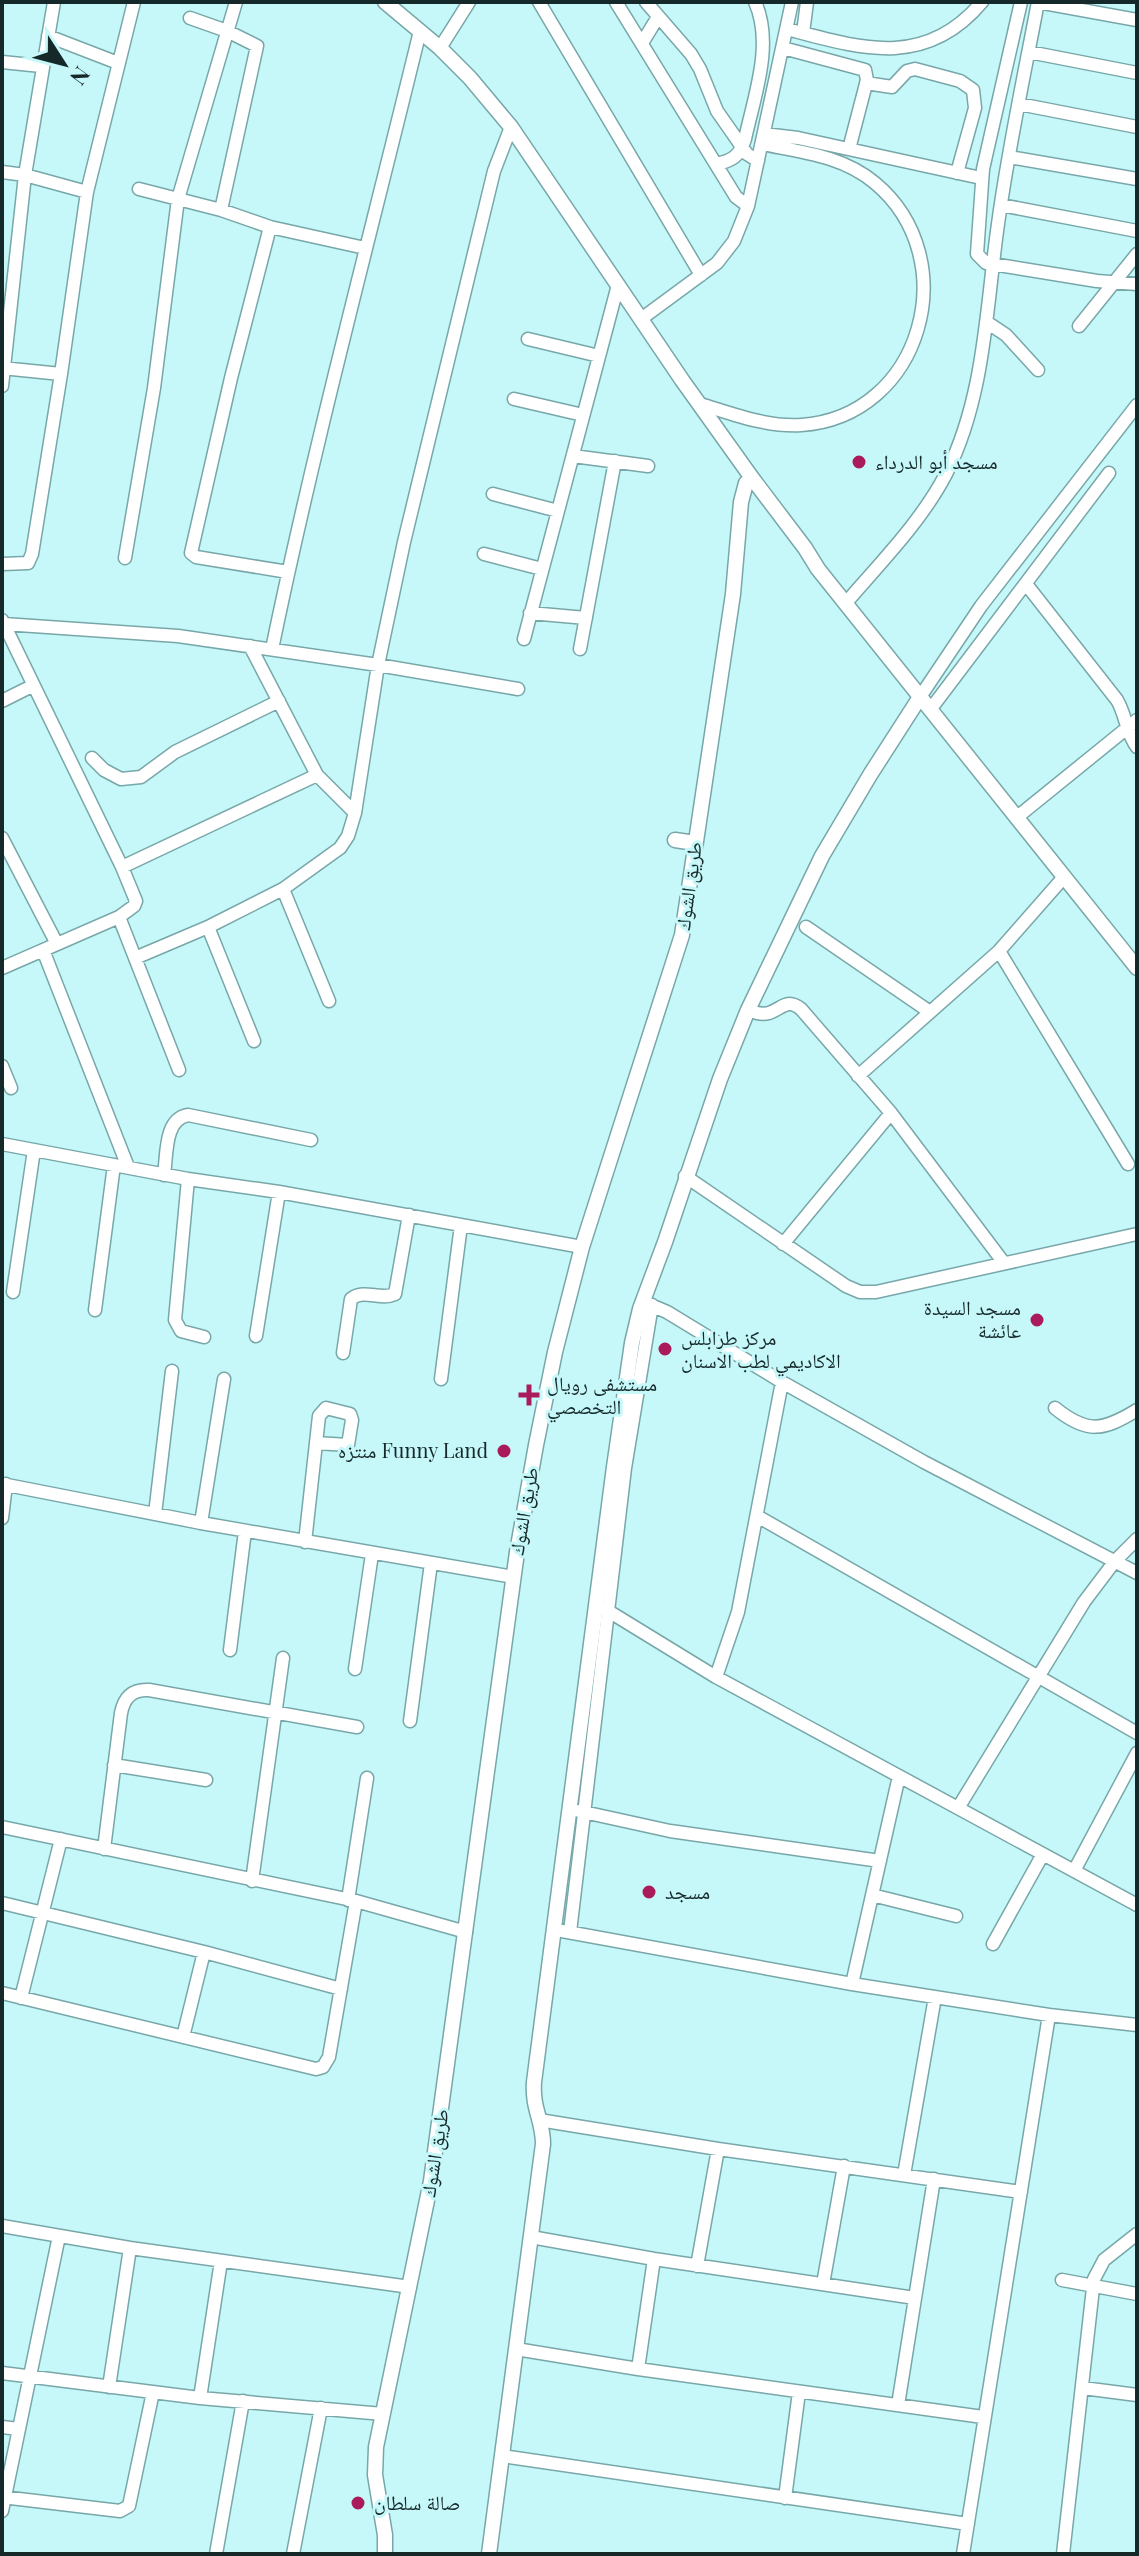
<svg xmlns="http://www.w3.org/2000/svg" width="1139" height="2556" font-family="'Playfair Display','Noto Naskh Arabic',serif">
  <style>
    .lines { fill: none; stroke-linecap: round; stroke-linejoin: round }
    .minor-casing { stroke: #78a7a9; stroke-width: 15 }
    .major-casing { stroke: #78a7a9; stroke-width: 17 }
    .minor { stroke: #fff; stroke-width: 12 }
    .major { stroke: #fff; stroke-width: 14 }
    .poi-dot { fill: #a91b5b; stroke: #c6f7f9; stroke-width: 3 }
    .labels { text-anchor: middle; stroke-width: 6; stroke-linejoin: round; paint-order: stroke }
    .poi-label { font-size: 20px; fill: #16292a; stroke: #c6f7f9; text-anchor: start }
    .street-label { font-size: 20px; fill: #16292a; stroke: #c6f7f9 }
  </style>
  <rect width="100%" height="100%" fill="#c6f7f9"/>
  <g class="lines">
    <g class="minor-casing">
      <path id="minor" d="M539,2l162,273
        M616,2l120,195 12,9
        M646,2l45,52 9,15 17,42 30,43 11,7
        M1021,2l-38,167 -6,85 9,9 111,18 40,3
        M1038,2l99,18
        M190,18l37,13 30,15 -36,164
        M787,29c72,19 138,41 195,-27
        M803,33l4,-31
        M48,36l70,27
        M642,43l16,-26
        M440,48l29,-46
        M783,48l82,22 2,10 -18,69
        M1029,52l108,21
        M2,62l39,4
        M866,83l26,4 15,-16 8,-2 45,12 13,9 2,18 -18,65
        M1019,104l118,23
        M764,134l34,4 183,40
        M1009,157l128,22
        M716,164c16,-3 24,-8 29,-25 9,-42 29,-95 10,-137
        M2,172l23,3 62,17
        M139,189l82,21 49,17 95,21
        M1001,205l136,26
        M270,227l-39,151 -40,175 5,4 92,15
        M641,319l76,-56 17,-22 14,-35 44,-204
        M988,323l18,12 32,35
        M1079,326l58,-72
        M528,339l71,17
        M2,368l59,6
        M2,386l23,-211 29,-173
        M514,399l69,16
        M700,404c33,10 66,23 101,21 121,-8 165,-166 74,-242 -32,-27 -73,-31 -113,-39
        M573,456l75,10
        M493,494l65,17
        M484,554l58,15
        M125,558l29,-170 24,-189 58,-197
        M2,564l26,-1 4,-9 29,-180 26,-182 47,-190
        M1026,584l91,116c9,15 9,33 20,47
        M845,604c35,-41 76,-82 101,-130 39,-77 40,-166 52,-250 10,-74 26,-148 40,-222
        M530,613l56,5
        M2,620l120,247 14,34 -2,5 -15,11 -117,51
        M4,624l174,12 200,29 140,24
        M524,639l94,-354
        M250,646l67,129 38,38
        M272,649c43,-208 98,-412 148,-618
        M580,649l35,-188
        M920,697l61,-91 156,-201
        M2,701l30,-15
        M930,710l179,-237
        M92,758l12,12 17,9 20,-2 34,-25 104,-51
        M1016,818l121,-98
        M2,838l55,106
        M122,867l195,-92
        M283,889l46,112
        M119,917l60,153
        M208,927l46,114
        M806,927l124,85
        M43,950l85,217
        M999,951l129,213
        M135,958l73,-31 75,-38 57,-41 8,-12 7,-23 23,-148 26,-123 90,-371 17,-44
        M748,1010c7,3 13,5 21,3 14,-5 18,-15 32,-4l90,104 113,150
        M2,1066l9,22
        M858,1076l141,-125 65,-74
        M2,1144l186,35 91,13 303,55
        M164,1175c3,-20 0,-56 24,-60l123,25
        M685,1176l161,110 14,6h16l261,-58
        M188,1179l-13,141 6,11 23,6
        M783,1244l108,-131
        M13,1292l21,-142
        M646,1303l21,9 115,70 142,80 213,111
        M95,1310l19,-145
        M256,1336l23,-144
        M343,1353l8,-54c13,-11 29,2 44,-5l14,-79
        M441,1379l20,-154
        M1055,1408c32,26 48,23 82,2
        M2,1484l199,39 313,54
        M155,1514l17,-143
        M757,1516l380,217
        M2,1518l4,-34
        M201,1523l23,-144
        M305,1542l14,-126 7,-8 24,6 2,6 -4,25 -32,-2
        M605,1609l111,68 421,228
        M230,1650l15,-119
        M355,1669l17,-115
        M716,1677l22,-65 44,-230
        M410,1721l21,-158
        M114,1765l92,15
        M958,1808l126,-206 31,-41 22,-22
        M579,1811l91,20 210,30
        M2,1827l354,74 110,31
        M104,1849l17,-136c3,-15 11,-24 28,-23l208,37
        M1074,1871l63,-118
        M252,1881l31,-223
        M872,1895l84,21
        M348,1900l19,-122
        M2,1903l202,49 137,37
        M562,1931l290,53 197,31 88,10
        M570,1932l55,-464 27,-163
        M993,1944l50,-90
        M852,1984l47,-208
        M2,1993l314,76 7,-2 6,-10 27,-156
        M21,1998l40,-159
        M183,2037l21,-85
        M539,2120l179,29 303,43
        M904,2175l31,-178
        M2,2226l128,22 280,39
        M531,2237l123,22 261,39
        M697,2266l21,-117
        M1062,2280l75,14
        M823,2284l21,-118
        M516,2349l122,20 345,48
        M638,2369l16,-110
        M2,2373l198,25 183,16
        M109,2387l21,-139
        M1083,2388l54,7
        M200,2398l21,-137
        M898,2405l36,-226
        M2,2427l17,2
        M502,2456l466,68
        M2,2497l118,14 9,-5 24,-114
        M785,2498l14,-106
        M2,2511l57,-275
        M216,2554l27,-153
        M293,2554l28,-146
        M963,2554l86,-539
        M1063,2554l31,-275 10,-19 33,-26"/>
    </g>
    <g class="major-casing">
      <path id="major" d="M385,2l55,46 30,30 41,49 171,253 70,98 53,70 13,21 319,399
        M675,840l20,3
        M385,2554v-19l-10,-60 1,-28 55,-266 86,-629 19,-107 19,-93 27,-105 100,-312 51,-341 8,-92 5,-19
        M489,2554l54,-410c0,-24 -11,-35 -9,-62l80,-615 18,-124 8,-34 25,-67 55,-163 28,-69 74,-154 48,-81 50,-78"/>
    </g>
    <use href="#minor" class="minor"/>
    <use href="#major" class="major"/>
  </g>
  <g class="poi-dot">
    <circle cx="859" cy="462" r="8"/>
    <circle cx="1037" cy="1320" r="8"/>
    <circle cx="665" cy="1349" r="8"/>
    <path d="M525 1383h8v8h8v8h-8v8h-8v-8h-8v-8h8z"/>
    <circle cx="504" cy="1451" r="8"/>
    <circle cx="649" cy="1892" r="8"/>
    <circle cx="358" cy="2503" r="8"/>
  </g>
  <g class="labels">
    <g class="poi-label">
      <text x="875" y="469">مسجد أبو الدرداء</text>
      <text x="1021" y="1315" text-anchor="end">مسجد السيدة<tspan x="1021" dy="23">عائشة</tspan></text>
      <text x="681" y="1345">مركز طرابلس<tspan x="681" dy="23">الاكاديمي لطب الاسنان</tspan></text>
      <text x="547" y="1391">مستشفى رويال<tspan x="547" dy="23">التخصصي</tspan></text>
      <text x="488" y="1458" text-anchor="end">منتزه Funny Land</text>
      <text x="665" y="1899">مسجد</text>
      <text x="374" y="2510">صالة سلطان</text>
    </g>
    <g class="street-label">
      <text transform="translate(689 886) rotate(-82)" y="7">طريق الشوك</text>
      <text transform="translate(524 1511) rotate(-80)" y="7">طريق الشوك</text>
      <text transform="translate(435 2153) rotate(-81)" y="7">طريق الشوك</text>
    </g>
  </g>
  <rect width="1139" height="2556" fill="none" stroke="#16292a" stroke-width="8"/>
  <g transform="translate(64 64) rotate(126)" stroke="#c6f7f9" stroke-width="6" paint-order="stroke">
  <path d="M0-6L14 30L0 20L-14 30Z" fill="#16292a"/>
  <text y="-12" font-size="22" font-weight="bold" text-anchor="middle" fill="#16292a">N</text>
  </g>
</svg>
